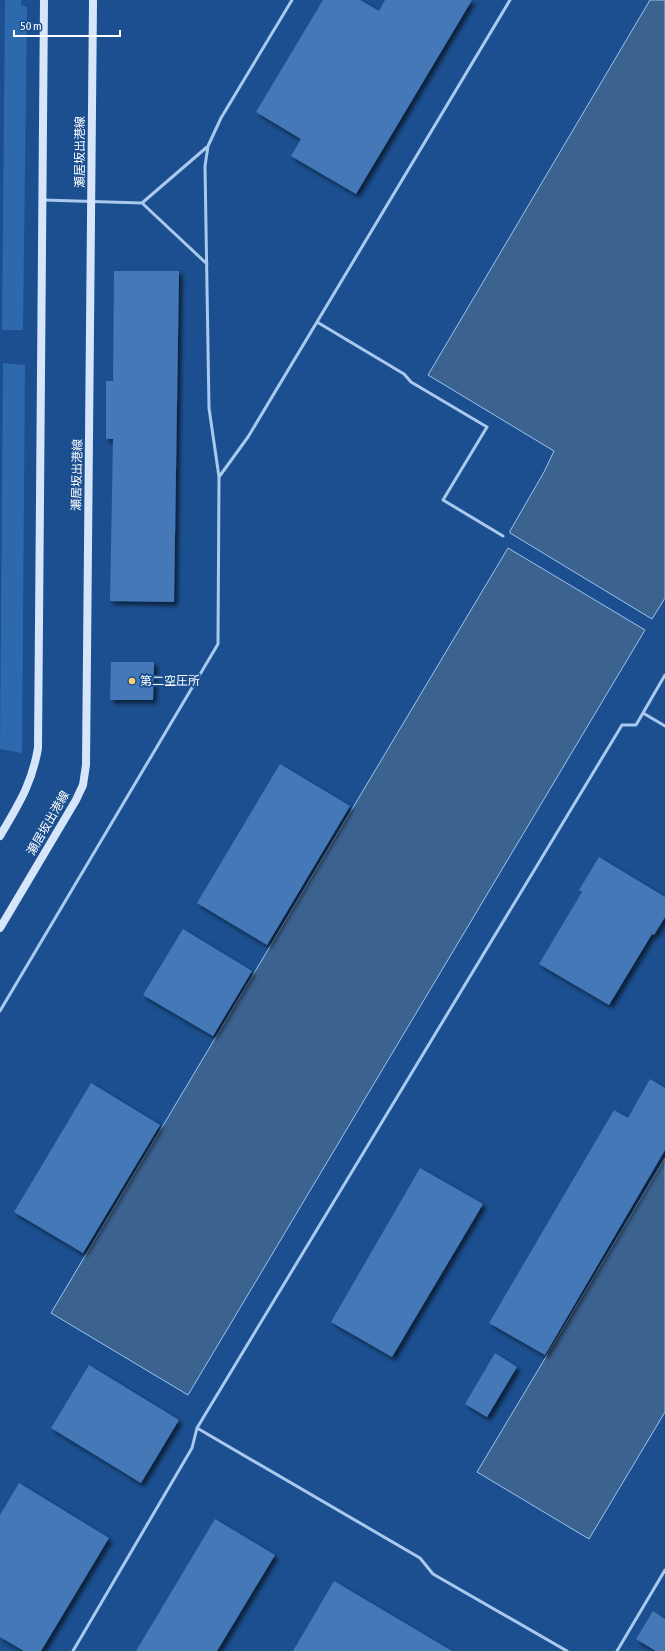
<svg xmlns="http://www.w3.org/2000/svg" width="665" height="1651" font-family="'Asap Condensed','Noto Sans JP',sans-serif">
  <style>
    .green { fill: #2e69ad }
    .water { fill: #3c6290; stroke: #9cc4f0 }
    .building { fill: #4478b7; filter: url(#shadow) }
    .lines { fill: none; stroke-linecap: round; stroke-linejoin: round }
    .service { stroke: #a9c9ee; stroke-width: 3 }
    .secondary { stroke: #d6e6fa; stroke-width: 8 }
    .poi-dot { fill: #ffd166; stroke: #1b4f8f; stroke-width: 1.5 }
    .labels { text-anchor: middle; stroke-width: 3.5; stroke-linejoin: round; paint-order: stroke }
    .street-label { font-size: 12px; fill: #fff; stroke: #1b4f8f }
    .poi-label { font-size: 12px; fill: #fff; stroke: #1b4f8f; text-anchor: start }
  </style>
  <defs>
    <filter id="shadow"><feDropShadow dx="3.5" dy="3.5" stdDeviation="2" flood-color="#0009"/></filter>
  </defs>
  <rect width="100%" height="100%" fill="#1b4f8f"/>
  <path class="green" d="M5,0h16v5l6,2 -4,323h-21z
    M3,363l22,2 -3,388 -22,-4z"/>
  <path class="water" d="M650,0h15v598l-13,21 -142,-86v-2l34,-59 10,-21 -126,-76z
    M508,548l137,82 -457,765 -137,-82z
    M665,1158v254l-76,127 -112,-67z"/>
  <path class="building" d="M323,0h37l19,11 6,-11h87l-116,194 -65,-38 10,-17 -45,-27z
    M114,271h65l-5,331 -64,-1 3,-162h-7v-58h7z
    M111,662h43l-1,38h-43z
    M280,764l70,42 -83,139 -70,-42z
    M599,857l66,40v20l-11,18 -2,-1 -43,71 -70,-41 43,-72 -3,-2z
    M183,929l69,42 -39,65 -70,-41z
    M650,1079l15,9v62l-120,205 -56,-32 125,-213 14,8z
    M91,1083l69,42 -77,128 -69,-41z
    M420,1168l63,36 -91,153 -61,-35z
    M495,1353l22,14 -30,50 -22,-13z
    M89,1365l90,55 -38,63 -90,-55z
    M19,1483l90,55 -68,113h-17l-24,-14v-122z
    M215,1519l60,36 -58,96h-81z
    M334,1581l118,70h-159z
    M653,1611l12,8v32h-9l-20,-12z"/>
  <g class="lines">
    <path class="service" d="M43,200l99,3
      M207,264l-65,-61 65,-56
      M317,322l87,52 7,8 76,45 -44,73 60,36
      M219,477l29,-40 262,-437
      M643,713l22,13
      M0,1011l218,-367 1,-167 -10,-69 -4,-242 3,-20 13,-28 71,-118
      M197,1428l223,130 13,16 134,77
      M73,1651l119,-203 5,-20 425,-703h14l29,-50
      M617,1651l48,-81"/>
    <path class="secondary" d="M0,836c18,-31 32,-52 38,-88l6,-748
      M0,928l76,-128 7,-15 3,-20 7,-765"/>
  </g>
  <circle class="poi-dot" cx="132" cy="681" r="4"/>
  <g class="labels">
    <g class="street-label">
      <text transform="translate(80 152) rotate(-90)" y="4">瀬居坂出港線</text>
      <text transform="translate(77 475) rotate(-89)" y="4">瀬居坂出港線</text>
      <text transform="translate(48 823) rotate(-60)" y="4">瀬居坂出港線</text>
    </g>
    <g class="poi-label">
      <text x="140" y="685">第二空圧所</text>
    </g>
  </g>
  <path d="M14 30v6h106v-6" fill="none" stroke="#ffffff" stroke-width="2"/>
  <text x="20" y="30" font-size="12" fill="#ffffff" stroke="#1b4f8f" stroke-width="3" paint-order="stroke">50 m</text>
</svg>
